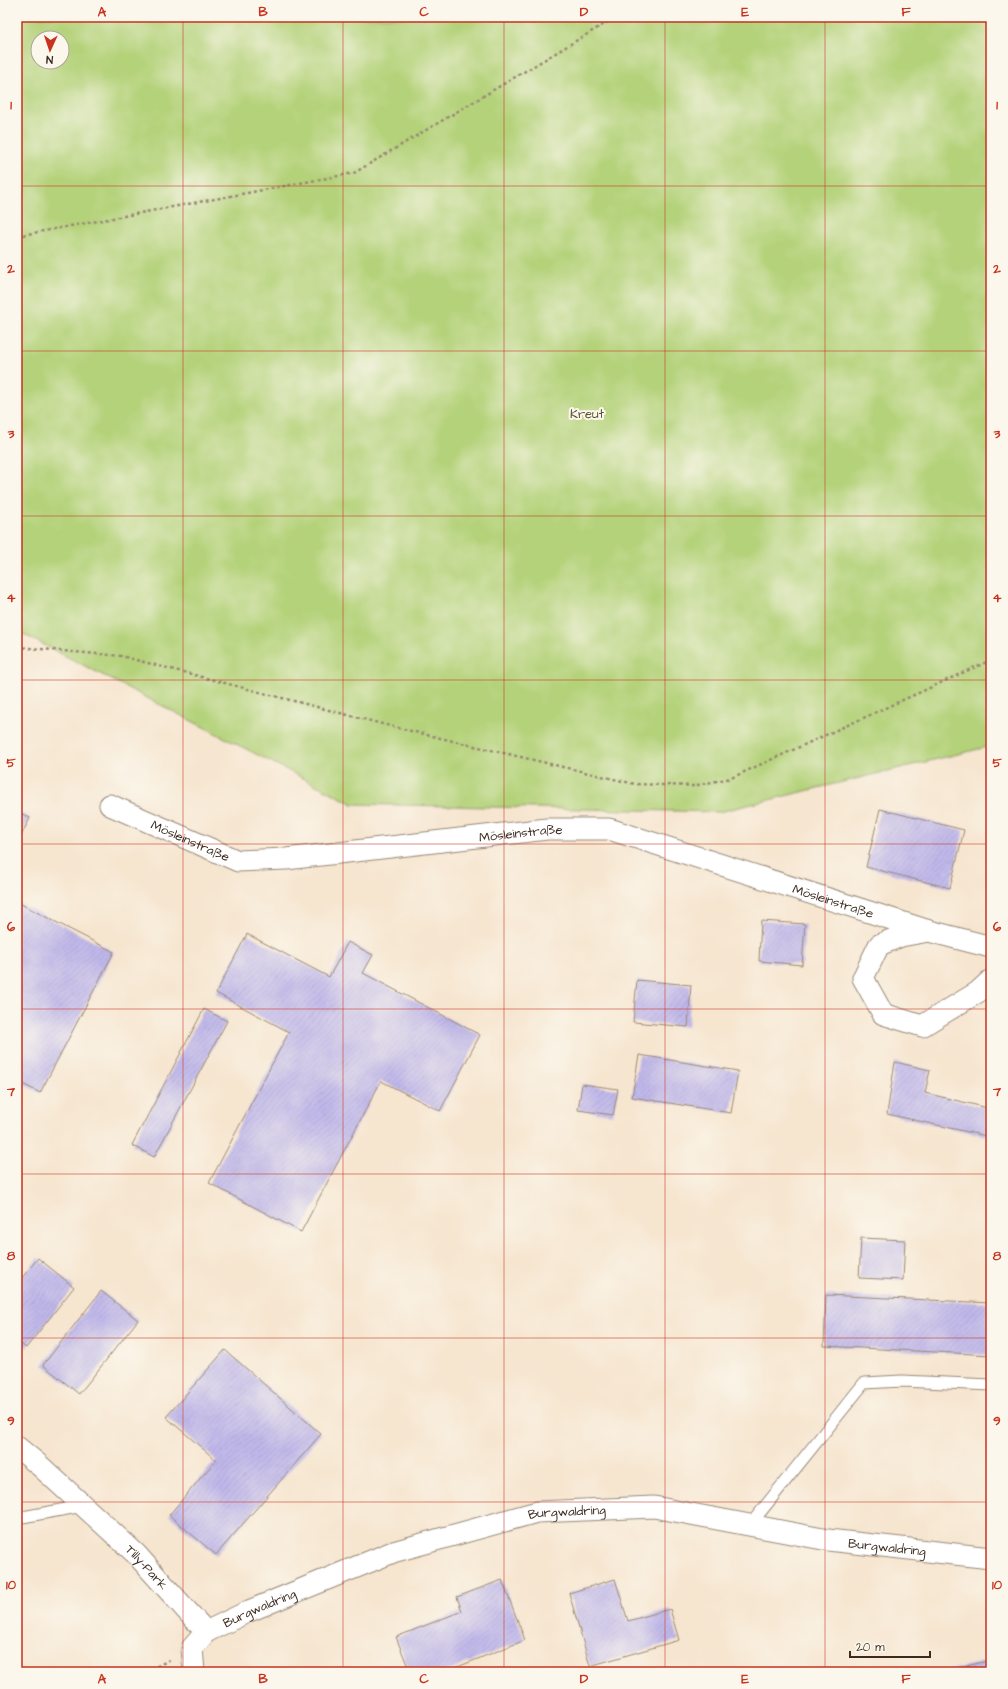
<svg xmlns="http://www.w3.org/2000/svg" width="1008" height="1689" font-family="'Architects Daughter',sans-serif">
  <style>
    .park { fill: #b4d279; stroke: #787e4c; fill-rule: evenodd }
    .building { fill: url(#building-hatch) }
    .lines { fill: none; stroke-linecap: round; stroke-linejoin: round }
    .service-casing { stroke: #988876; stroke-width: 13 }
    .minor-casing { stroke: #988876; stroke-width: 23 }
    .path { stroke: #988876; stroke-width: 2.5; stroke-dasharray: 3 3; stroke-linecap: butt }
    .service { stroke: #fff; stroke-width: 11 }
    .minor { stroke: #fff; stroke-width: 21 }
    .grid { fill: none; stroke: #c8321e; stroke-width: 1; stroke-opacity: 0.55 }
    .labels { text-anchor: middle; stroke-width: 4; stroke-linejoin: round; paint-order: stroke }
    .park-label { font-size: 13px; fill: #595435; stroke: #fbf7ec }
    .street-label { font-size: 13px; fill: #3b2a1e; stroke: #fbf7ec }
    .neatline { fill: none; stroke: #c8321e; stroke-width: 1.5 }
    .grid-label { font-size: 13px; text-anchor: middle; font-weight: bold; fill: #c8321e }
  </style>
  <defs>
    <pattern id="building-hatch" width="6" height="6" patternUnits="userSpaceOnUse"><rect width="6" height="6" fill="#c0b8ea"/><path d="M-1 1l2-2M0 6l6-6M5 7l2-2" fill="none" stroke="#a69ec8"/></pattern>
  </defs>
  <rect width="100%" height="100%" fill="#fbf7ec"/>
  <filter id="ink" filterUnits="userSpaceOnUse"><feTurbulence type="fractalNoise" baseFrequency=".025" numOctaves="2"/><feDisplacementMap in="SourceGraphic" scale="8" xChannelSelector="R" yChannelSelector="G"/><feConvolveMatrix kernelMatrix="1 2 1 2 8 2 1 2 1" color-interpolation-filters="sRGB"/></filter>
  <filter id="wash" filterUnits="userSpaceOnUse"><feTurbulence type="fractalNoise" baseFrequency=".012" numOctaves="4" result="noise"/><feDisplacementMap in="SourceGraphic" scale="16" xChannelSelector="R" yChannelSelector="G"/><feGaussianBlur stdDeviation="0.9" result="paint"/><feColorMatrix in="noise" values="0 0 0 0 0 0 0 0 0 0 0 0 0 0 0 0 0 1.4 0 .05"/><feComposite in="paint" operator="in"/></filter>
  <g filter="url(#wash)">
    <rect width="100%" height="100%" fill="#f6e5cf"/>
    <path class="park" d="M17,17h974v729l-272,66 -366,-8 -336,-173zM38,38h24v24h-24z"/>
    <g id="blocks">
      <path class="building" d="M880,809l84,21 -14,58 -84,-21z
        M17,811l13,7 -13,26z
        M17,902l97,50 -74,141 -23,-12z
        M761,921l44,3 -3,41 -43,-4z
        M247,934l82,43 19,-35 25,13 -10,18 117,62 -40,76 -59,-30 -80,151 -92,-49 80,-151 -73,-39z
        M637,980l54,5 -3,42 -55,-5z
        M204,1009l23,12 -73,136 -22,-12z
        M639,1055l99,16 -7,42 -99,-16z
        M895,1062l35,8 -5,23 63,15 3,-10v35l-5,-1v4l-99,-22z
        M582,1084l36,5 -5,26 -35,-5z
        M861,1238l44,2 -2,40 -44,-2z
        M38,1258l36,29 -48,61 -9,-7v-57z
        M101,1291l37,29 -59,74 -36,-29z
        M826,1295l165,8v52l-167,-9z
        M225,1350l96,84 -105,121 -47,-40 47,-55 -50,-43z
        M615,1579l13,42 42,-12 9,31 -89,26 -21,-73z
        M502,1580l23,60 -80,32h-35l-14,-35 66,-26 -5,-14z
        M991,1660v12h-45v-1z"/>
    </g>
  </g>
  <g filter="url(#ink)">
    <use href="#blocks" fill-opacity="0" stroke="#988876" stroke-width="1"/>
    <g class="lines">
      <g class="service-casing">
        <path id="service" d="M17,1518l66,-12
          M750,1525l114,-142 38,-2 89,4"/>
      </g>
      <g class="minor-casing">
        <g id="minor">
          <path id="s1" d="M110,805l128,56 48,-2 261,-30h62l320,102"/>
          <path d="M991,947l-62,-16 -28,5 -22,9 -16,33 20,36 39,12 56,-34 13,-12"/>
          <path id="s2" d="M17,1447l22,18 97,89 70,78"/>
          <path id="s3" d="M194,1672l-2,-24 14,-16 43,-21 144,-59 144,-40 117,-5 174,33 163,18"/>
        </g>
      </g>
      <path class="path" d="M17,236l337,-63 262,-156
        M17,647l104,9 273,71 241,57 58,2 38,-8 260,-118
        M146,1672l23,-12"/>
      <use href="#service" class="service"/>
      <use href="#minor" class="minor"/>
    </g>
  </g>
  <path class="grid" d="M183,17v1655M343,17v1655M504,17v1655M665,17v1655M825,17v1655M17,186h974M17,351h974M17,516h974M17,680h974M17,844h974M17,1009h974M17,1174h974M17,1338h974M17,1502h974"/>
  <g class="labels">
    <g class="park-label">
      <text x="587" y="418">Kreut</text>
    </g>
    <g class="street-label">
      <text dy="5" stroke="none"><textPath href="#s1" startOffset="424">Mösleinstraße</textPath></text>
      <text dy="5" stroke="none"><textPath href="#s1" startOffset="88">Mösleinstraße</textPath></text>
      <text dy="5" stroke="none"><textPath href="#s1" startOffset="748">Mösleinstraße</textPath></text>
      <text dy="5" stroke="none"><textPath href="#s3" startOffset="428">Burgwaldring</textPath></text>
      <text dy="5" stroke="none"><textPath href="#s3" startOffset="752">Burgwaldring</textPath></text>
      <text dy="5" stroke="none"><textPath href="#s2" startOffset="177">Tilly-Park</textPath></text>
      <text dy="5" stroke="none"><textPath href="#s3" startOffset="104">Burgwaldring</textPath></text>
    </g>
  </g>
  <rect width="1008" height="1689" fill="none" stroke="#fbf7ec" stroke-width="44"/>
  <g transform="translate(50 50) rotate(183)"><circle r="19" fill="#fbf7ec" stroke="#aea59a"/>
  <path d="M0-3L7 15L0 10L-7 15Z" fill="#c8321e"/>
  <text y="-6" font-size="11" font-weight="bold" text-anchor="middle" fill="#3b2a1e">N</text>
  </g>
  <path d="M850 1651v6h80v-6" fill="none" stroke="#3b2a1e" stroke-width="2"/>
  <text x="856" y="1651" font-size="12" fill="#3b2a1e" stroke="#fbf7ec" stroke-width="3" paint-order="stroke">20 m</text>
  <rect x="22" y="22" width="964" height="1645" class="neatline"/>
  <g class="grid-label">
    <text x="102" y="16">A</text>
    <text x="263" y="16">B</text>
    <text x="424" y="16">C</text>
    <text x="584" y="16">D</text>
    <text x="745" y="16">E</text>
    <text x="906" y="16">F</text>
    <text x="11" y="109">1</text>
    <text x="997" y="109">1</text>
    <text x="11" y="273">2</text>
    <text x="997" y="273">2</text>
    <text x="11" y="438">3</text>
    <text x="997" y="438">3</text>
    <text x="11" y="602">4</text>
    <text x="997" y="602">4</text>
    <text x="11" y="767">5</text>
    <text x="997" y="767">5</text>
    <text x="11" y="931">6</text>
    <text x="997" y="931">6</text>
    <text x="11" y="1096">7</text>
    <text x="997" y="1096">7</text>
    <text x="11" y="1260">8</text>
    <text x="997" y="1260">8</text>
    <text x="11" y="1425">9</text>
    <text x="997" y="1425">9</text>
    <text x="11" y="1589">10</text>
    <text x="997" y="1589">10</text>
    <text x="102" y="1683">A</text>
    <text x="263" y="1683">B</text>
    <text x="424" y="1683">C</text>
    <text x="584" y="1683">D</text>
    <text x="745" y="1683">E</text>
    <text x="906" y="1683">F</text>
  </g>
</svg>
